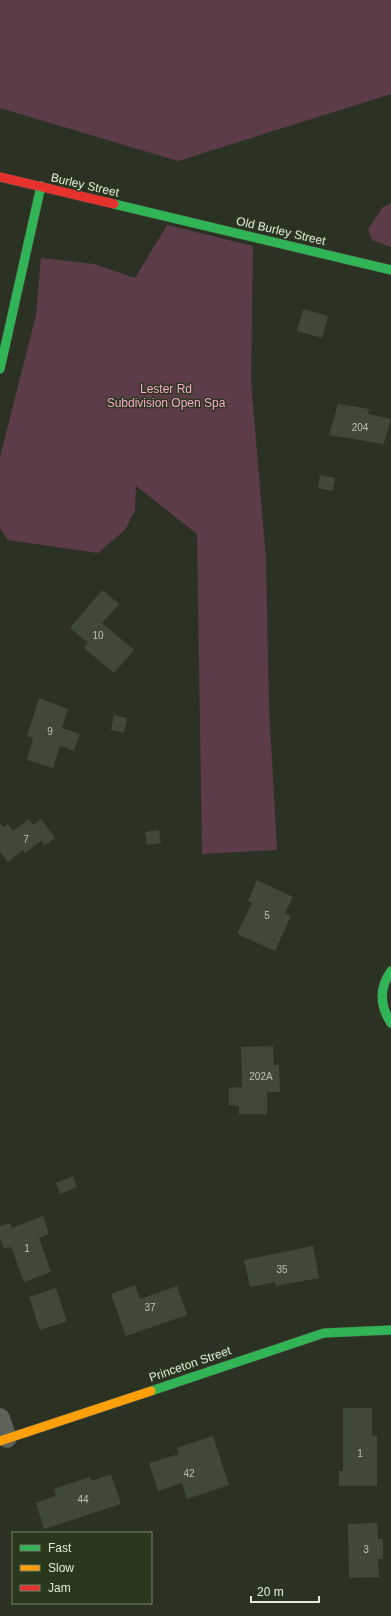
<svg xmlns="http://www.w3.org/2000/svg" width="391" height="1616" font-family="Arial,sans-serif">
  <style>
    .green { fill: #5d3c49 }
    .building { fill: #404839 }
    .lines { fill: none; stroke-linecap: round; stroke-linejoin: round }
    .street-casing { stroke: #484f43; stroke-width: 20 }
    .fast-casing { stroke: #484f43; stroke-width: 10 }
    .slow-casing { stroke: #484f43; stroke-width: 10 }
    .jam-casing { stroke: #484f43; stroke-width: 10 }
    .street { stroke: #5e6459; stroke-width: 19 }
    .fast { stroke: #30b455; stroke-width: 9 }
    .slow { stroke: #ff9f0a; stroke-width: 9 }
    .jam { stroke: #e5322d; stroke-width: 9 }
    .labels { text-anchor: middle; stroke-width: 3; stroke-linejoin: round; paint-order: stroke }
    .number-label { font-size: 10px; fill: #bac2b2 }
    .street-label { font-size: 12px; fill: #e2ebdb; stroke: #2a381e }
    .park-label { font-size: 12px; fill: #ffaace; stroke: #2a381e }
  </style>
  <rect width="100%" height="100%" fill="#2b3224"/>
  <path class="green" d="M0,0h391v94l-213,67 -178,-53z
    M391,203v44l-19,-7 -4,-11 15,-22z
    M167,225l86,21 -2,135 15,178 3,147 8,144 -75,4 -5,-320 -61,-48 -1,24 -10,20 -27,23 -90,-13 -8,-12v-71l36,-142 5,-57 53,6 41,14z"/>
  <path class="building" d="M303,309l25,7 -6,22 -25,-7z
    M338,404l31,5 -1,5 23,5 -7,25 -55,-9z
    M320,475l15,3 -2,13 -15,-3z
    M102,590l17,14 -17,19 32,27 -20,23 -30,-25 4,-5 -18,-15z
    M39,698l29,11 -6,19 18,6 -6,17 -14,-5 -7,22 -26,-8 6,-22 -6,-2z
    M114,715l13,3 -3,15 -13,-3z
    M29,819l4,6 8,-6 14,19 -10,7 -4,-4 -16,12 -2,-3 -15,12 -8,-10v-29l4,4 4,-3 5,7z
    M159,830l2,13 -14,2 -2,-13z
    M257,880l36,17 -8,16 6,3 -16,35 -38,-17 15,-31 -4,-2z
    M273,1046l1,19h5l1,27h-13v22h-28v-8l-10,-1v-17l13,-1 -1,-40z
    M73,1176l4,11 -17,7 -4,-11z
    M43,1216l6,18 -10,4 12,34 -27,10 -13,-35 -7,2 -4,-11v-12l10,-3 2,5z
    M313,1246l6,32 -43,8 -1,-4 -25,5 -6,-27z
    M135,1285l5,14 37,-13 10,29 -61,21 -15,-42z
    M56,1288l11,33 -27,9 -11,-33z
    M343,1408h29v27l5,1v50h-38v-15h4z
    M213,1436l16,49 -42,14 -5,-16 -24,8 -9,-28 30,-9 -2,-6z
    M111,1474l10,30 -77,25 -8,-26 20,-7 -2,-7 36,-12 2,4z
    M377,1523l1,16h5v20h-5l1,18 -30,1 -1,-54z"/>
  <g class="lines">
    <g class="street-casing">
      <path id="street" d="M0,1418l7,20"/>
    </g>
    <g class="fast-casing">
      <path id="fast" d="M114,204l277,66
        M0,369l41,-183
        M391,971c-12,17 -11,35 0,52
        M151,1391l173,-58 67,-3"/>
    </g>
    <g class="slow-casing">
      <path id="slow" d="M0,1441l151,-50"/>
    </g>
    <g class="jam-casing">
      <path id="jam" d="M0,177l114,27"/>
    </g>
    <use href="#street" class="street"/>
    <use href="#fast" class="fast"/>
    <use href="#slow" class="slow"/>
    <use href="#jam" class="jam"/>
  </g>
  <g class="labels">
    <g class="number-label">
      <text x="360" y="431">204</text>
      <text x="98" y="639">10</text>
      <text x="50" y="735">9</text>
      <text x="26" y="843">7</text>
      <text x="267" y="919">5</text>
      <text x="261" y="1080">202A</text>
      <text x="27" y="1252">1</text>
      <text x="282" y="1273">35</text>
      <text x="150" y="1311">37</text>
      <text x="360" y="1457">1</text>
      <text x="189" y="1477">42</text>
      <text x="83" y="1503">44</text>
      <text x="366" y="1553">3</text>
    </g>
    <g class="street-label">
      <text transform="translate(85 185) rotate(13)" y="4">Burley Street</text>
      <text transform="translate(281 231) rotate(13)" y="4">Old Burley Street</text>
      <text transform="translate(190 1364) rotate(-19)" y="4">Princeton Street</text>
    </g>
    <g class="park-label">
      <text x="166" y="393">Lester Rd<tspan x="166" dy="14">Subdivision Open Spa</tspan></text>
    </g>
  </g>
  <rect x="12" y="1532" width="140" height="72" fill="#2a381e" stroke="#74806a"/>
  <rect x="20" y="1545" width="20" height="6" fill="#30b455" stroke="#74806a"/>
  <text x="48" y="1552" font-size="12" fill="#e2ebdb">Fast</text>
  <rect x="20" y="1565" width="20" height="6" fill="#ff9f0a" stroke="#74806a"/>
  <text x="48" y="1572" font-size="12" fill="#e2ebdb">Slow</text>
  <rect x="20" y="1585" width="20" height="6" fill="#e5322d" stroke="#74806a"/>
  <text x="48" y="1592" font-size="12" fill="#e2ebdb">Jam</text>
  <path d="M251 1596v6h68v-6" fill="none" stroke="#e2ebdb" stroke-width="2"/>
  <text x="257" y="1596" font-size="12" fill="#e2ebdb" stroke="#2a381e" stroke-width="3" paint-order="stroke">20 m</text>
</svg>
